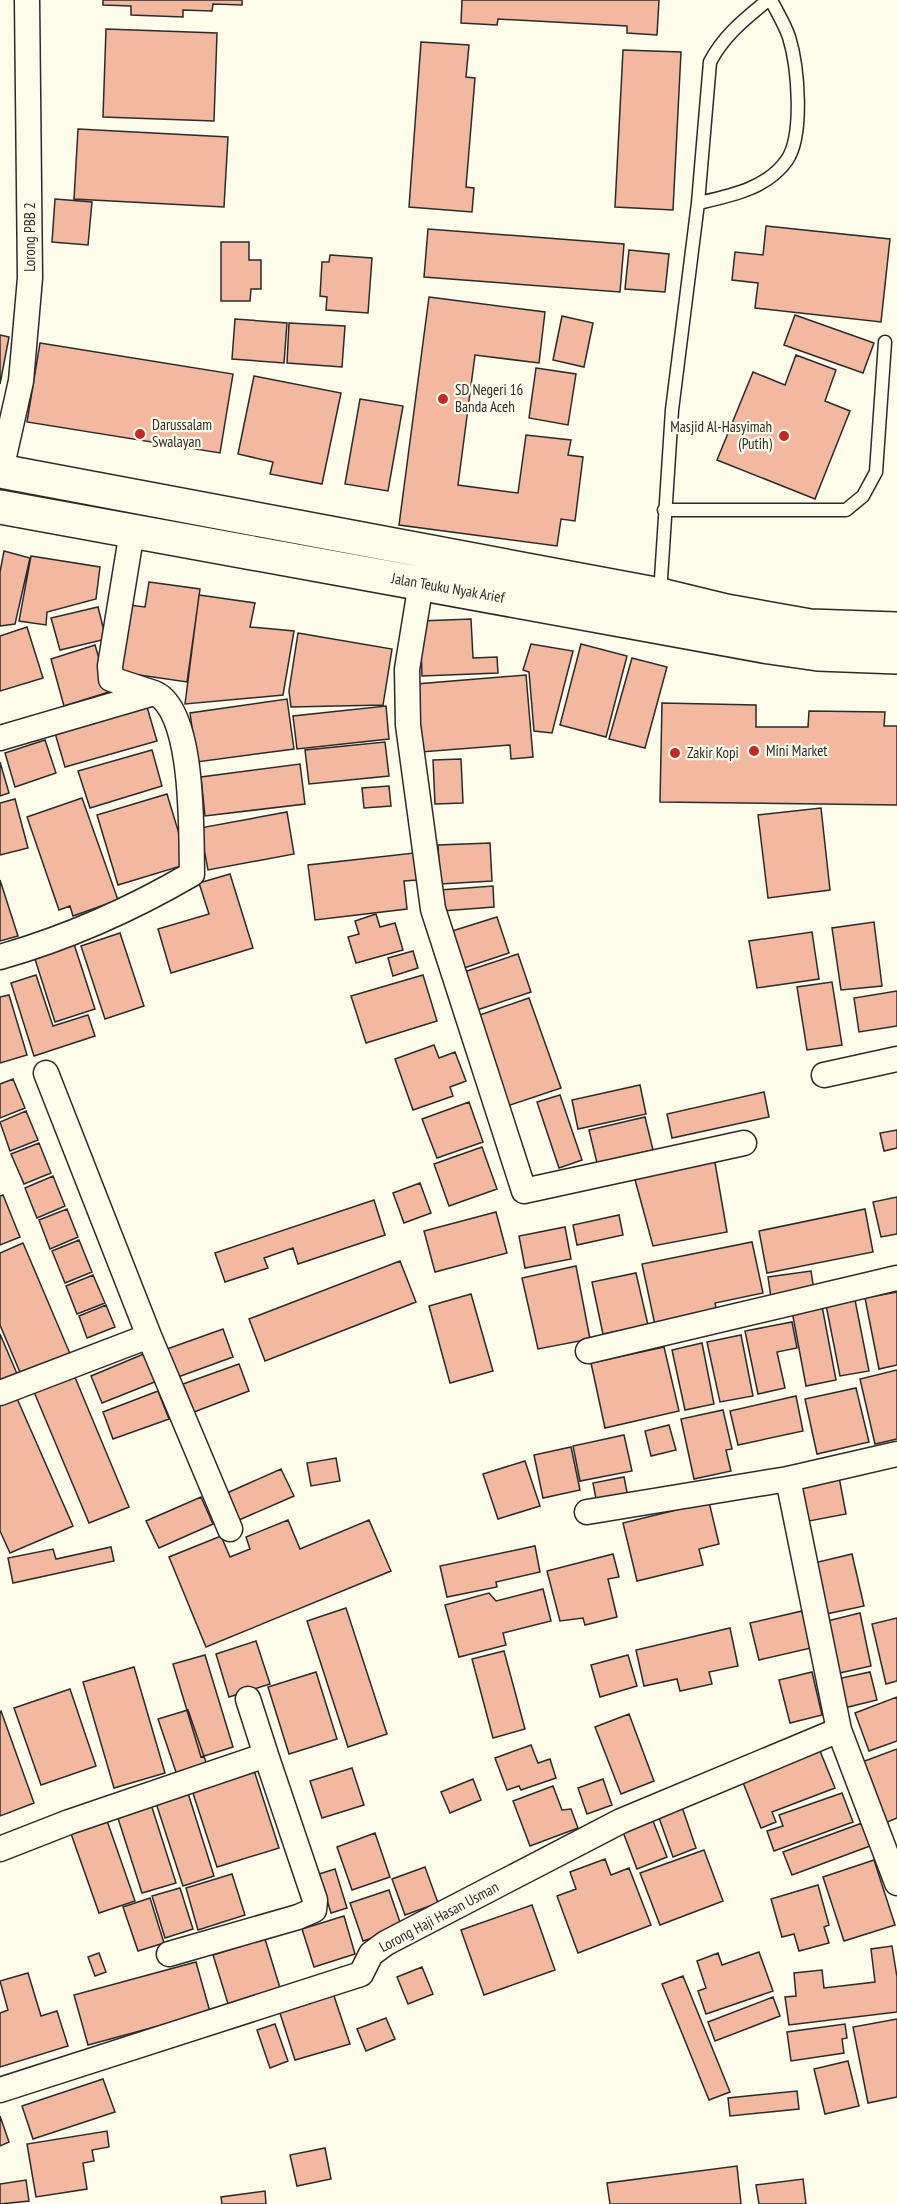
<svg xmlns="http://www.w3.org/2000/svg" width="897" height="2204" font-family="'PT Sans Narrow',sans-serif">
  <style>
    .building { fill: #f2b8a0; stroke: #2b2b2b; stroke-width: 1.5 }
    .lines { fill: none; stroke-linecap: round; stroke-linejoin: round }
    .lane-casing { stroke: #2b2b2b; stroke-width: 15 }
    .street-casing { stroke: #2b2b2b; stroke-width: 27 }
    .secondary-casing { stroke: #2b2b2b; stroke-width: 36 }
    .lane { stroke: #fdfbea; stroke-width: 12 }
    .street { stroke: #fdfbea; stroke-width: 24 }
    .secondary { stroke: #fdfbea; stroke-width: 33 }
    .poi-dot { fill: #c62828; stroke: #fdfbea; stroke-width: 2 }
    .labels { text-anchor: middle; stroke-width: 4.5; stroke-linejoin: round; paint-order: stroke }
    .street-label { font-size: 15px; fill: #2b2b2b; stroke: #fdfbea }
    .poi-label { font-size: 15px; fill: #2b2b2b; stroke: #fdfbea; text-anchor: start }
  </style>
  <rect width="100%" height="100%" fill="#fdfbea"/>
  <path class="building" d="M103,0h139v5l-29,-1 -1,7 -29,-1v7l-52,-2v-9l-28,-1z
    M462,0h197l-2,35 -30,-2v-7l-129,-7 -1,6 -36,-2z
    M106,29l111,4 -3,88 -111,-4z
    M421,42l48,3 -3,32 9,1 -9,109 8,1 -2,24 -63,-5z
    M623,50l58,2 -8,158 -58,-3z
    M78,129l150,8 -4,70 -150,-8z
    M55,199l37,3 -4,43 -36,-3z
    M766,226l124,13 -9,83 -126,-14 3,-25 -26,-3 3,-28 28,3z
    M428,229l196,15 -4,48 -196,-15z
    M221,242h28v18h12v29h-10l-1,12h-29z
    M629,250l40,4 -4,38 -40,-3z
    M330,255l42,3 -4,55 -42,-3 1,-13 -7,-1 2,-34h7z
    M429,297l116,15 -6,51 -64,-8 -17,130 60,8 8,-58 45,5 -3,15 15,2 -8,64 -14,-2 -4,27 -158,-21z
    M795,315l79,28 -11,30 -79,-28z
    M562,316l31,7 -9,44 -31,-7z
    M235,319l52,4 -3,40 -52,-4z
    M289,323l56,3 -3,41 -55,-4z
    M0,335l9,2 -9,47z
    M40,343l193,31 -13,79 -193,-31z
    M796,355l40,15 -11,31 25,10 -35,88 -98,-39 36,-88 32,13z
    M536,368l40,6 -8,51 -39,-7z
    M254,376l87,17 -19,91 -52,-10 3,-12 -35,-8z
    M360,399l43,7 -15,85 -43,-7z
    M4,551l26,7 -15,66 -15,2v-54z
    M31,556l69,11 -4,32 -49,13 -1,13 -27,-4z
    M149,582l51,7 -13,93 -68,-10 10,-67 16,2z
    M199,595l56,8 -5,24 44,4 -11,64 -98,9z
    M98,607l8,32 -46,11 -9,-32z
    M471,619l2,39 24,-1 1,16 -76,3 -2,-55z
    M27,627l16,51 -43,13v-55z
    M298,633l94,16 -9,56 -92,2 -2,-16z
    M531,644l42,7 -21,82 -18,-2 -5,-59 -6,-2z
    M581,644l46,12 -21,81 -46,-12z
    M95,645l14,47 -45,14 -13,-47z
    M632,658l35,9 -22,81 -36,-9z
    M526,675l7,82 -22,2 -1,-14 -89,7 -5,-68z
    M287,699l7,50 -97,13 -7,-49z
    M662,703l94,2v22h52l1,-16 76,1 -1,14h13v79l-237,-3z
    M386,706l3,33 -92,10 -4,-33z
    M147,707l10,34 -92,26 -10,-34z
    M45,740l11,33 -41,14 -10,-34z
    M385,742l4,34 -80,8 -4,-34z
    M152,750l10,36 -72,22 -12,-37z
    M461,759l2,44 -28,1 -2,-44z
    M0,762l9,31 -9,3z
    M300,764l5,40 -100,12 -4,-39z
    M389,786l2,20 -27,2 -2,-20z
    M167,794l16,53 -2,19 -63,19 -21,-70z
    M82,798l36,102 -45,16 -3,-10 -11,4 -32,-93z
    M15,799l13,49 -28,7v-52z
    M821,808l9,82 -62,8 -10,-83z
    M287,812l7,42 -86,16 -8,-42z
    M490,843l2,38 -52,3 -2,-39z
    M414,853l3,27 -13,1 3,28 -92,11 -7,-55z
    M230,874l23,74 -82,25 -13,-44 51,-15 -10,-31z
    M0,880l18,56 -18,5z
    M493,886l1,21 -52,4 -2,-21z
    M376,914l4,13 15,-4 8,27 -47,13 -8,-26 11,-3 -4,-13z
    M497,917l12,36 -48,16 -12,-37z
    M874,922l8,64 -41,4 -9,-62z
    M812,932l7,47 -62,9 -8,-47z
    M120,933l24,73 -39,13 -24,-73z
    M74,944l21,65 -40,13 -21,-66z
    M413,951l5,17 -25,8 -5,-18z
    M518,954l13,38 -54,18 -13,-38z
    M36,975l17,51 35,-11 7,21 -61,20 -23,-73z
    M423,975l14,46 -71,22 -15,-47z
    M832,982l10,63 -35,5 -10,-63z
    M897,991v35l-38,6 -5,-34z
    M9,995l18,60 -27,8v-66z
    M529,998l32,90 -57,19 -30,-90z
    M434,1045l5,13 16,-6 11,29 -16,6 3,9 -40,14 -18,-51z
    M13,1079l12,29 -25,10v-34z
    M640,1085l6,29 -68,15 -6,-29z
    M764,1092l5,25 -97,21 -5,-24z
    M560,1095l22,65 -23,8 -22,-66z
    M469,1102l14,40 -46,16 -15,-39z
    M26,1111l12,29 -28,11 -10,-29z
    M645,1117l8,33 -56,13 -8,-33z
    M897,1130v18l-13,3 -4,-18z
    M39,1143l12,30 -27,11 -13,-30z
    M482,1147l15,42 -48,17 -15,-42z
    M714,1157l13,75 -74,14 -19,-70z
    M53,1176l12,30 -28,12 -12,-30z
    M420,1183l11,30 -27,10 -11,-30z
    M3,1195l17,42 -20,8v-49z
    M897,1197v37l-16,3 -8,-35z
    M374,1200l11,35 -87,29 -5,-16 -29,10 4,10 -43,14 -10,-29z
    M67,1209l11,28 -28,12 -11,-29z
    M865,1209l8,43 -106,21 -8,-42z
    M496,1212l11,41 -72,19 -11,-41z
    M619,1215l4,20 -46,10 -4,-20z
    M565,1227l6,32 -46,9 -6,-32z
    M79,1240l13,32 -27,11 -13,-32z
    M752,1242l11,51 -48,10 2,10 -62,12 -13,-61z
    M23,1243l48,113 -49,21 -22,-52v-72z
    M400,1261l16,41 -151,59 -16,-42z
    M576,1266l14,73 -52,10 -16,-71z
    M811,1271l3,20 -43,7 -3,-21z
    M636,1273l12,52 -45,9 -11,-52z
    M93,1275l12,28 -28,11 -11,-28z
    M897,1292v73l-18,4 -14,-71z
    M471,1294l22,77 -43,12 -21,-77z
    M855,1300l14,71 -29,5 -14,-71z
    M106,1305l9,22 -28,11 -8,-22z
    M822,1306l14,74 -30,6 -14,-75z
    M792,1322l5,26 -20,4 8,36 -27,6 -13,-63z
    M223,1329l10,28 -55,20 -11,-28z
    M0,1334l18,42 -18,7z
    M741,1335l12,61 -33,6 -13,-60z
    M702,1343l12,61 -29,6 -13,-60z
    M664,1347l15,64 -74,17 -14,-65z
    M146,1353l11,28 -55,22 -11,-27z
    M239,1364l10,27 -55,21 -11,-28z
    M897,1370v69l-22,5 -15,-65z
    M74,1375l55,132 -40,16 -55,-131z
    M856,1388l13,54 -52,12 -12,-55z
    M158,1391l11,28 -56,20 -10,-27z
    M15,1394l58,132 -63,27 -10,-22v-131z
    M796,1396l7,35 -65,14 -8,-34z
    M723,1410l9,39 -6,1 5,21 -37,8 -13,-60z
    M669,1425l7,25 -25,6 -6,-25z
    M624,1435l8,36 -52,10 -7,-35z
    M571,1447l9,43 -37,8 -9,-43z
    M336,1458l4,23 -29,5 -4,-23z
    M525,1461l15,45 -42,13 -15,-45z
    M281,1469l13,27 -55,24 -12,-27z
    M624,1477l4,20 -31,7 -4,-21z
    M839,1477l7,37 -42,8 -8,-37z
    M201,1497l12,27 -54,24 -13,-27z
    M709,1502l10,42 -20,5 4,16 -66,16 -14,-58z
    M288,1520l12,29 69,-29 22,51 -185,76 -37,-90 52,-21 9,21 20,-8 -4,-12z
    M535,1546l5,26 -44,10 1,5 -50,10 -7,-31z
    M111,1547l3,14 -101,22 -5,-25 45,-9 3,10z
    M613,1554l6,23 -11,2 9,38 -32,8 -2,-7 -23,3 -13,-50z
    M852,1554l12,52 -38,8 -12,-51z
    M543,1589l8,32 -48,12 3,12 -47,12 -14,-52 44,-12 7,8z
    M346,1608l41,126 -39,13 -41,-126z
    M802,1611l9,37 -52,12 -9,-37z
    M860,1613l11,53 -36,8 -12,-52z
    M897,1618v63l-11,3 -14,-60z
    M730,1628l8,38 -29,6 3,12 -32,7 -3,-12 -33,7 -8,-36z
    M256,1641l14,43 -41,13 -13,-43z
    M504,1651l21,78 -32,9 -21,-79z
    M205,1655l28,92 -32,10 -28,-93z
    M628,1655l9,31 -37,11 -9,-32z
    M134,1667l31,106 -51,15 -31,-106z
    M316,1672l21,67 -48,15 -21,-67z
    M812,1672l10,43 -32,8 -11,-43z
    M870,1672l7,28 -33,8 -7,-29z
    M70,1689l26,77 -55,19 -27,-77z
    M897,1697v44l-28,10 -14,-38z
    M188,1710l19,55 -30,10 -19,-56z
    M1,1711l33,92 -34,13v-104z
    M629,1714l25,67 -33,13 -26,-67z
    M531,1745l7,18 12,-4 6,19 -35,12 -2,-4 -12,4 -12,-32z
    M897,1749v69l-12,5 -23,-61z
    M820,1751l15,37 -63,24 4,10 -15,6 -19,-48z
    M252,1764l27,84 -62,19 -27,-83z
    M352,1768l12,37 -42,13 -12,-37z
    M473,1779l8,21 -31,13 -9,-21z
    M603,1779l9,26 -25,9 -9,-26z
    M553,1786l9,24 9,-1 7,19 -48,18 -17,-45z
    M187,1790l27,86 -31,10 -28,-86z
    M842,1793l11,29 -79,29 -7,-20 16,-5 -4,-11z
    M149,1798l27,85 -34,10 -27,-84z
    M682,1807l14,41 -23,9 -15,-42z
    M105,1815l30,86 -36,12 -30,-85z
    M653,1821l14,36 -30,12 -14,-37z
    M862,1823l8,23 -78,29 -9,-23z
    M375,1833l15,44 -38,13 -15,-43z
    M704,1850l19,51 -63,24 -20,-52z
    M605,1859l6,16 18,-7 22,57 -73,28 -21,-57 19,-7 -6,-17z
    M874,1860l21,65 -51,16 -21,-64z
    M425,1867l13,36 -33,12 -13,-36z
    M335,1869l12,39 -16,5 -12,-39z
    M232,1874l13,41 -47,15 -12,-42z
    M818,1885l11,40 -5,2 5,16 -30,8 -5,-17 -12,3 -11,-38z
    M180,1888l13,41 -28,9 -13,-42z
    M389,1890l13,38 -39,13 -13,-38z
    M150,1898l14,45 -26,8 -15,-44z
    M532,1905l23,65 -71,25 -23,-65z
    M344,1916l11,38 -41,13 -12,-38z
    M265,1939l16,52 -52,16 -16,-52z
    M892,1946l5,31v35l-108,13 -4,-28 11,-1 -2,-23 28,-3 2,18 51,-6 -4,-33z
    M759,1952l14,39 -67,23 -8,-23 8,-3 -9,-27 21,-8 4,12z
    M99,1953l7,19 -11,4 -7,-19z
    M196,1962l14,50 -122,33 -14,-50z
    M422,1967l11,27 -25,10 -11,-27z
    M28,1973l13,43 16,-5 11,35 -68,21v-54l8,-3 -8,-29z
    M683,1976l47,116 -21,8 -47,-116z
    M332,1990l18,54 -55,16 -17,-53z
    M773,1997l7,19 -65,25 -7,-19z
    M386,2018l9,21 -29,12 -9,-22z
    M897,2019v78l-29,6 -15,-76z
    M275,2024l13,37 -18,7 -13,-38z
    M845,2024l2,14 -5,1 2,14 -53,8 -4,-29z
    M848,2061l11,45 -34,8 -11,-45z
    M103,2079l12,33 -82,27 -11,-33z
    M797,2091l2,18 -69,7 -2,-18z
    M0,2116l9,26 -9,4z
    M107,2131l2,16 -17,3 2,11 -11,2 4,26 -51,8 -9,-53z
    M325,2148l6,31 -34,7 -7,-31z
    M737,2166l4,38h-131l-3,-21z
    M803,2179l3,25h-47l-3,-19z
    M26,2180l3,21 -29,3v-20z
    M265,2191l1,13h-44l-1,-7z"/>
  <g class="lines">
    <g class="lane-casing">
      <path id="lane" d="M698,203c31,-7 69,-14 89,-43 17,-25 11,-94 2,-123 -4,-12 -12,-25 -18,-37
        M664,510h182l17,-14 13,-24 9,-130
        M660,594l12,-184 26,-207 12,-141c14,-27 35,-43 58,-62"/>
    </g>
    <g class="street-casing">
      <path id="street" d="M0,474l21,-93 9,-103 -3,-278
        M132,531l-22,135 1,13 43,14
        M421,583l-14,86 1,56 25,184 91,282 220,-48
        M0,738l154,-45c41,16 37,142 38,181 -60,35 -125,64 -192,83
        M46,1073l103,263
        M824,1075l73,-16
        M588,1351l309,-73
        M0,1393l149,-57 81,193
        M897,1454l-109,25 51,251 58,153
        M587,1512l201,-33
        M0,1849l69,-27 197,-67 -18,-56
        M169,1954l129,-37 16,-7 1,-10 -49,-145
        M0,2090l361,-116 10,-20 15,-11 235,-122 218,-91"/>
    </g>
    <g class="secondary-casing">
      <path id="secondary" d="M0,471l660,124 66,16 84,15 87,3
        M0,507l769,140 49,7 79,3"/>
    </g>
    <use href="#lane" class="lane"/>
    <use href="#street" class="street"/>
    <use href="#secondary" class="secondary"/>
  </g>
  <g class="poi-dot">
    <circle cx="443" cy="399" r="6"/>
    <circle cx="140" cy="434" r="6"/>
    <circle cx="784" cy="436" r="6"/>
    <circle cx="754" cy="751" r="6"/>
    <circle cx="675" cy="753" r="6"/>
  </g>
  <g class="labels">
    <g class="street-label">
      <text transform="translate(30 237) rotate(-90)" y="5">Lorong PBB 2</text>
      <text transform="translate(448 588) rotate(10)" y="5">Jalan Teuku Nyak Arief</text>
      <text transform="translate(439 1917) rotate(-28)" y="5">Lorong Haji Hasan Usman</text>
    </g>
    <g class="poi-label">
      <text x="455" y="395">SD Negeri 16<tspan x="455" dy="17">Banda Aceh</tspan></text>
      <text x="152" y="430">Darussalam<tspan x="152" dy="17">Swalayan</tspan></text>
      <text x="772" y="432" text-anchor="end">Masjid Al-Hasyimah<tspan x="772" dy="17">(Putih)</tspan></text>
      <text x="766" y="756">Mini Market</text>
      <text x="687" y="758">Zakir Kopi</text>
    </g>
  </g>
</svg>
